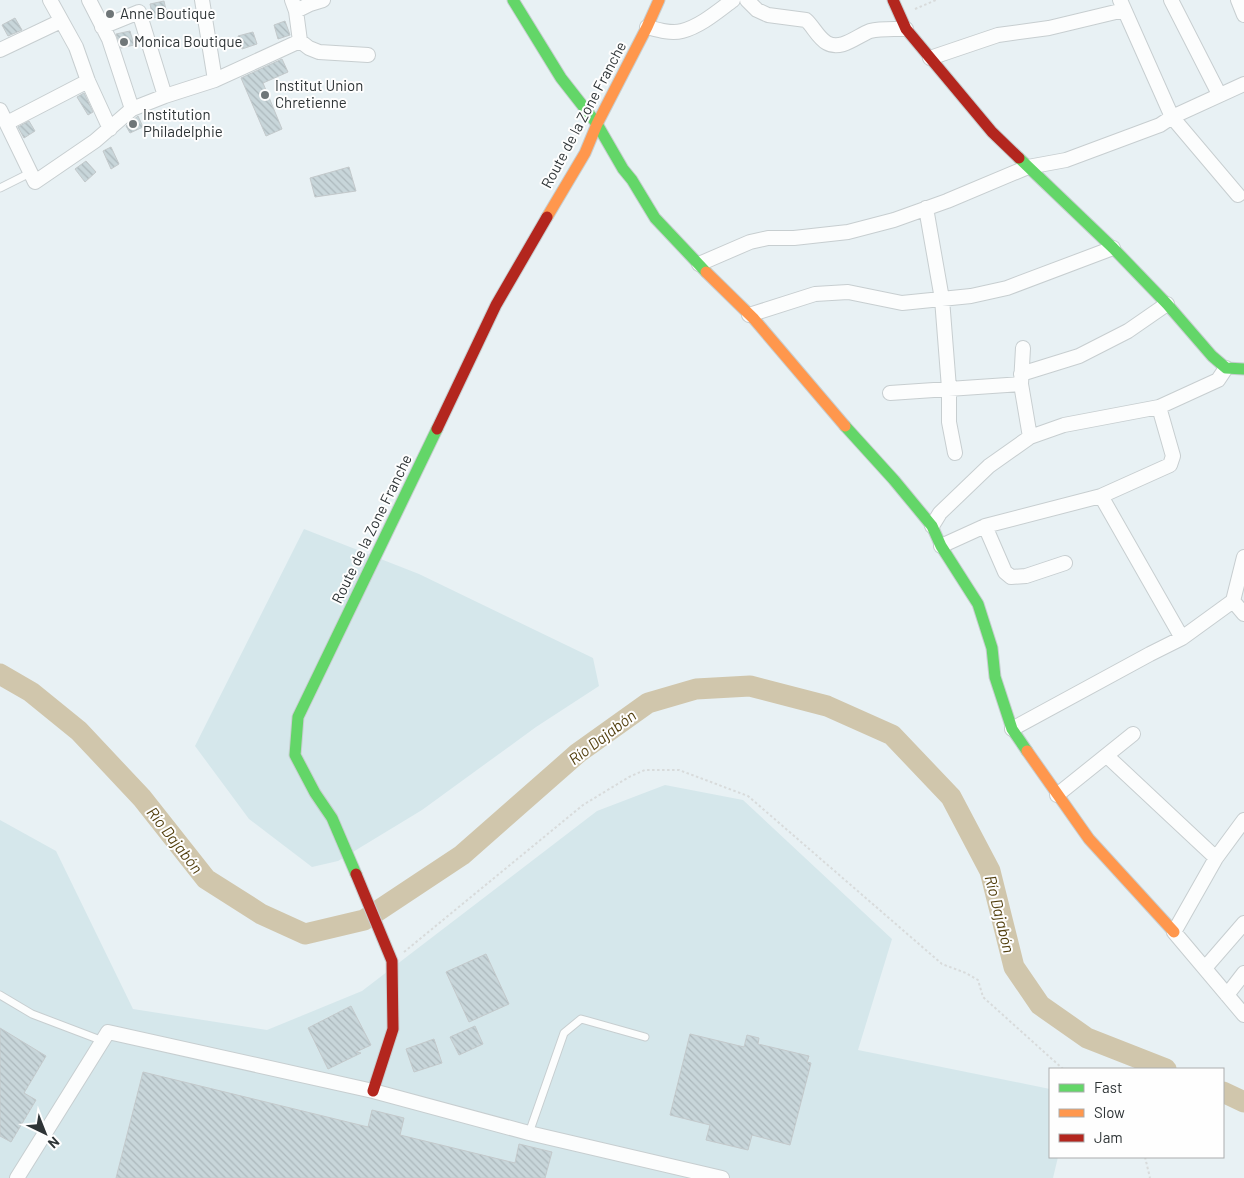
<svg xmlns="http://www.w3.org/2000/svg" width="1244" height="1178" font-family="Barlow,sans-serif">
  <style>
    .built { fill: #d5e7eb }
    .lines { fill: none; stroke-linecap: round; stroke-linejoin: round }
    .river { stroke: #d0c6ac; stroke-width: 21 }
    .building { fill: url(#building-back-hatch); stroke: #c3c9cb }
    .lane-casing { stroke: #c7ced0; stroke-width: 9 }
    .street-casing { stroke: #c7ced0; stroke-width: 16 }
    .fast-casing { stroke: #c7ced0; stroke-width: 13 }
    .slow-casing { stroke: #c7ced0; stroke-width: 13 }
    .jam-casing { stroke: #c7ced0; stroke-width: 13 }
    .path { stroke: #d8dbdb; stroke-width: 2; stroke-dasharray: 2.5 2.5; stroke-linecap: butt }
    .lane { stroke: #fcfdfd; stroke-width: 7 }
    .street { stroke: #fcfdfd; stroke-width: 14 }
    .fast { stroke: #63d668; stroke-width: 11 }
    .slow { stroke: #ff974d; stroke-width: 11 }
    .jam { stroke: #b3261e; stroke-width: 11 }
    .poi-dot { fill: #6f7678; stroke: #fefefe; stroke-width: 2 }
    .labels { text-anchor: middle; stroke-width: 4; stroke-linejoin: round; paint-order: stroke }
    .poi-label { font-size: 15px; fill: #2e3436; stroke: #fefefe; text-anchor: start }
    .street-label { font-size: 15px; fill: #2e3436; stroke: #fefefe }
    .water-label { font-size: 16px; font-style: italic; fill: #523f0e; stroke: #fefefe }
  </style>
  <defs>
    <pattern id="building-back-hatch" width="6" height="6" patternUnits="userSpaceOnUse" patternTransform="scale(1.25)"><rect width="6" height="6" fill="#c8d6da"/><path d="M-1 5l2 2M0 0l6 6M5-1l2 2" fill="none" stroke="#acb8bc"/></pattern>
  </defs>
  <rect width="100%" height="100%" fill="#e8f1f4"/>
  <path class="built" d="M304,529l115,45 174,84 6,28 -63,41 -114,83 -84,51 -26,6 -63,-48 -54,-73z
    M665,785l78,15 149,139 -34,111 192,39v68h8l-5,21h-1053v-358l56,31 77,158 134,21 95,-39 235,-180z"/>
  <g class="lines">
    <path class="river" d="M0,674l31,18 48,39 63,67 64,81 55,35 44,20 59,-14 98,-65 116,-102 70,-50 48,-14 54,-3 77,20 65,29 59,62 39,74 24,96 26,38 47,33 79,31
      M1223,1092l21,10"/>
  </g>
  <path class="building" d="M164,1l2,9 -2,1 4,4 -15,3 -3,-14z
    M15,18l7,12 -14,6 -6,-11z
    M285,21l5,14 -12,4 -4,-14z
    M130,31l4,14 -13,3 -5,-14z
    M253,32l4,12 -15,5 -4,-13z
    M282,59l6,13 -25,11 19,46 -16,7 -25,-58z
    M84,93l9,19 -5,3 -11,-18z
    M138,116l5,11 -13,6 -4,-7z
    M29,121l6,10 -11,7 -6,-11z
    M111,147l8,17 -8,5 -8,-18z
    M86,161l10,11 -11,10 -10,-13z
    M349,167l7,24 -41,6 -5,-19z
    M486,954l23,50 -40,18 -23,-50z
    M351,1006l20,39 -15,7 5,1 -33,16 -20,-41z
    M475,1026l8,18 -24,11 -9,-18z
    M0,1028l46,28 -22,37 12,7 -25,42 -11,-6z
    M690,1034l54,13 3,-12 12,3 -1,6 51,12 -2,6 4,1 -21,82 -38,-10 -4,15 -42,-10 4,-15 -40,-10z
    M434,1039l8,24 -28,9 -8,-23z
    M143,1072l225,55 4,-17 32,8 -4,17 115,28 4,-19 33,8 -7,26h-429z"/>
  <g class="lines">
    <g class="lane-casing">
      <path id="lane" d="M0,188l30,-15
        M0,995l32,19 71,27
        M529,1133l35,-100 17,-14 64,18"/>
    </g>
    <g class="street-casing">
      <path id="street" d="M50,0l26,47 12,34 22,48
        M89,0l20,39 23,70
        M202,0l13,80
        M292,0l4,11 4,30
        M747,0l10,10 11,5 38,5c7,6 12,18 21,23 14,8 30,-7 43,-12 11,-3 24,-2 36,-2
        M1120,0l52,117 66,78
        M1171,0l48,94
        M1238,0l6,15
        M296,11l14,-7 13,-4
        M102,27l37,-15 26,84
        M647,27c11,3 24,7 35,4 19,-5 36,-20 51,-31
        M300,41l9,7 10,4 49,3
        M0,50l61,-29
        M930,58l68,-23 51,-7 75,-18
        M0,110l35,72 60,-41 37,-32 33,-13 50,-16 85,-39
        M7,123l81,-42
        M926,208l16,91 7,89v34l6,31
        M699,264l51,-22 18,-4h26l54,-6 46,-12 53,-19 81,-34 38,-7 94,-35 12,-8 72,-33
        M749,315l66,-21 33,-2 54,11 69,-7 36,-8 106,-40
        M1023,348l-2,36 9,53
        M1021,374l58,-18 49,-25 39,-27
        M890,393l131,-9
        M1101,496l81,142
        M932,526l8,-13 49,-47 41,-29 34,-12 95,-18 59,-27 8,-12
        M985,526l20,46 6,5 15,-1 39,-13
        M941,546l44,-20 116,-30 69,-31 3,-9 -14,-49
        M1244,557l-11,44 11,13
        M1012,729l138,-75 32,-16 51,-37
        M1107,756l109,102
        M1057,795l76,-61
        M1244,820l-28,38 -42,74 70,83
        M1205,968l39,-45
        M1227,995l17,-22
        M17,1178l91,-146 265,59 156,42 193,45"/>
    </g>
    <g class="fast-casing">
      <path id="fast" d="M513,0l48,78 36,46 26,45 9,11 23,38 51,54
        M1019,158l94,90 54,56 45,52 14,12 18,1
        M845,426l49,54 38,46 9,20 37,58 14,44 3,29 17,52 15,22
        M356,874l-24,-56 -17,-25 -20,-38 3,-38 139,-288"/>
    </g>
    <g class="slow-casing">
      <path id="slow" d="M547,217l38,-64 12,-29 50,-97 12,-27
        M706,272l48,47 91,107
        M1027,751l62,88 85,93"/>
    </g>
    <g class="jam-casing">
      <path id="jam" d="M893,0l13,29 86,103 27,26
        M437,429l59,-124 51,-88
        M356,874l36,87 1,68 -20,62"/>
    </g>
    <path class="path" d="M915,9l21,-9
      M404,952l179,-147 46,-28 16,-7h34l69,26 194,168 24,9 12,7 5,17 80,72
      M1145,1157l5,21"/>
    <use href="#lane" class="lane"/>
    <use href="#street" class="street"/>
    <use href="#fast" class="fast"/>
    <use href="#slow" class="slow"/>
    <use href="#jam" class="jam"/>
  </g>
  <g class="poi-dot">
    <circle cx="110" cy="14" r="5"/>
    <circle cx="124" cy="42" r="5"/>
    <circle cx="265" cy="95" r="5"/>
    <circle cx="133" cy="124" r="5"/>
  </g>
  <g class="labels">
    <g class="poi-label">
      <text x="120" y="19">Anne Boutique</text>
      <text x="134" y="47">Monica Boutique</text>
      <text x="275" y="91">Institut Union<tspan x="275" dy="17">Chretienne</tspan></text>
      <text x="143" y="120">Institution<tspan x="143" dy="17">Philadelphie</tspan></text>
    </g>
    <g class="street-label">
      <text transform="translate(584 115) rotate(-62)" y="5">Route de la Zone Franche</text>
      <text transform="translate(372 529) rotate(-64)" y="5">Route de la Zone Franche</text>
    </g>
    <g class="water-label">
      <text transform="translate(602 737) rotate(-37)" y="6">Río Dajabón</text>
      <text transform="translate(175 840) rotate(52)" y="6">Río Dajabón</text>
      <text transform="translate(1000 914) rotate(76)" y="6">Río Dajabón</text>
    </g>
  </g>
  <rect x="1049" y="1068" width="175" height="90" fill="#fefefe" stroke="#abadae"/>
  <rect x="1059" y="1084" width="25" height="8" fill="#63d668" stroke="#abadae"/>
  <text x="1094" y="1093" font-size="15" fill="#2e3436">Fast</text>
  <rect x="1059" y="1109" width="25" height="8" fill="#ff974d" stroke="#abadae"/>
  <text x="1094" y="1118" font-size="15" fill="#2e3436">Slow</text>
  <rect x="1059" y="1134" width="25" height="8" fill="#b3261e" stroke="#abadae"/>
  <text x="1094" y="1143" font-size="15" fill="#2e3436">Jam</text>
  <g transform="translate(45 1133) rotate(137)" stroke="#fefefe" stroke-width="4" paint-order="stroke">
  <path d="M0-4L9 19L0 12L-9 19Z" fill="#2e3436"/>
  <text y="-8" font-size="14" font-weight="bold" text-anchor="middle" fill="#2e3436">N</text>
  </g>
</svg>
